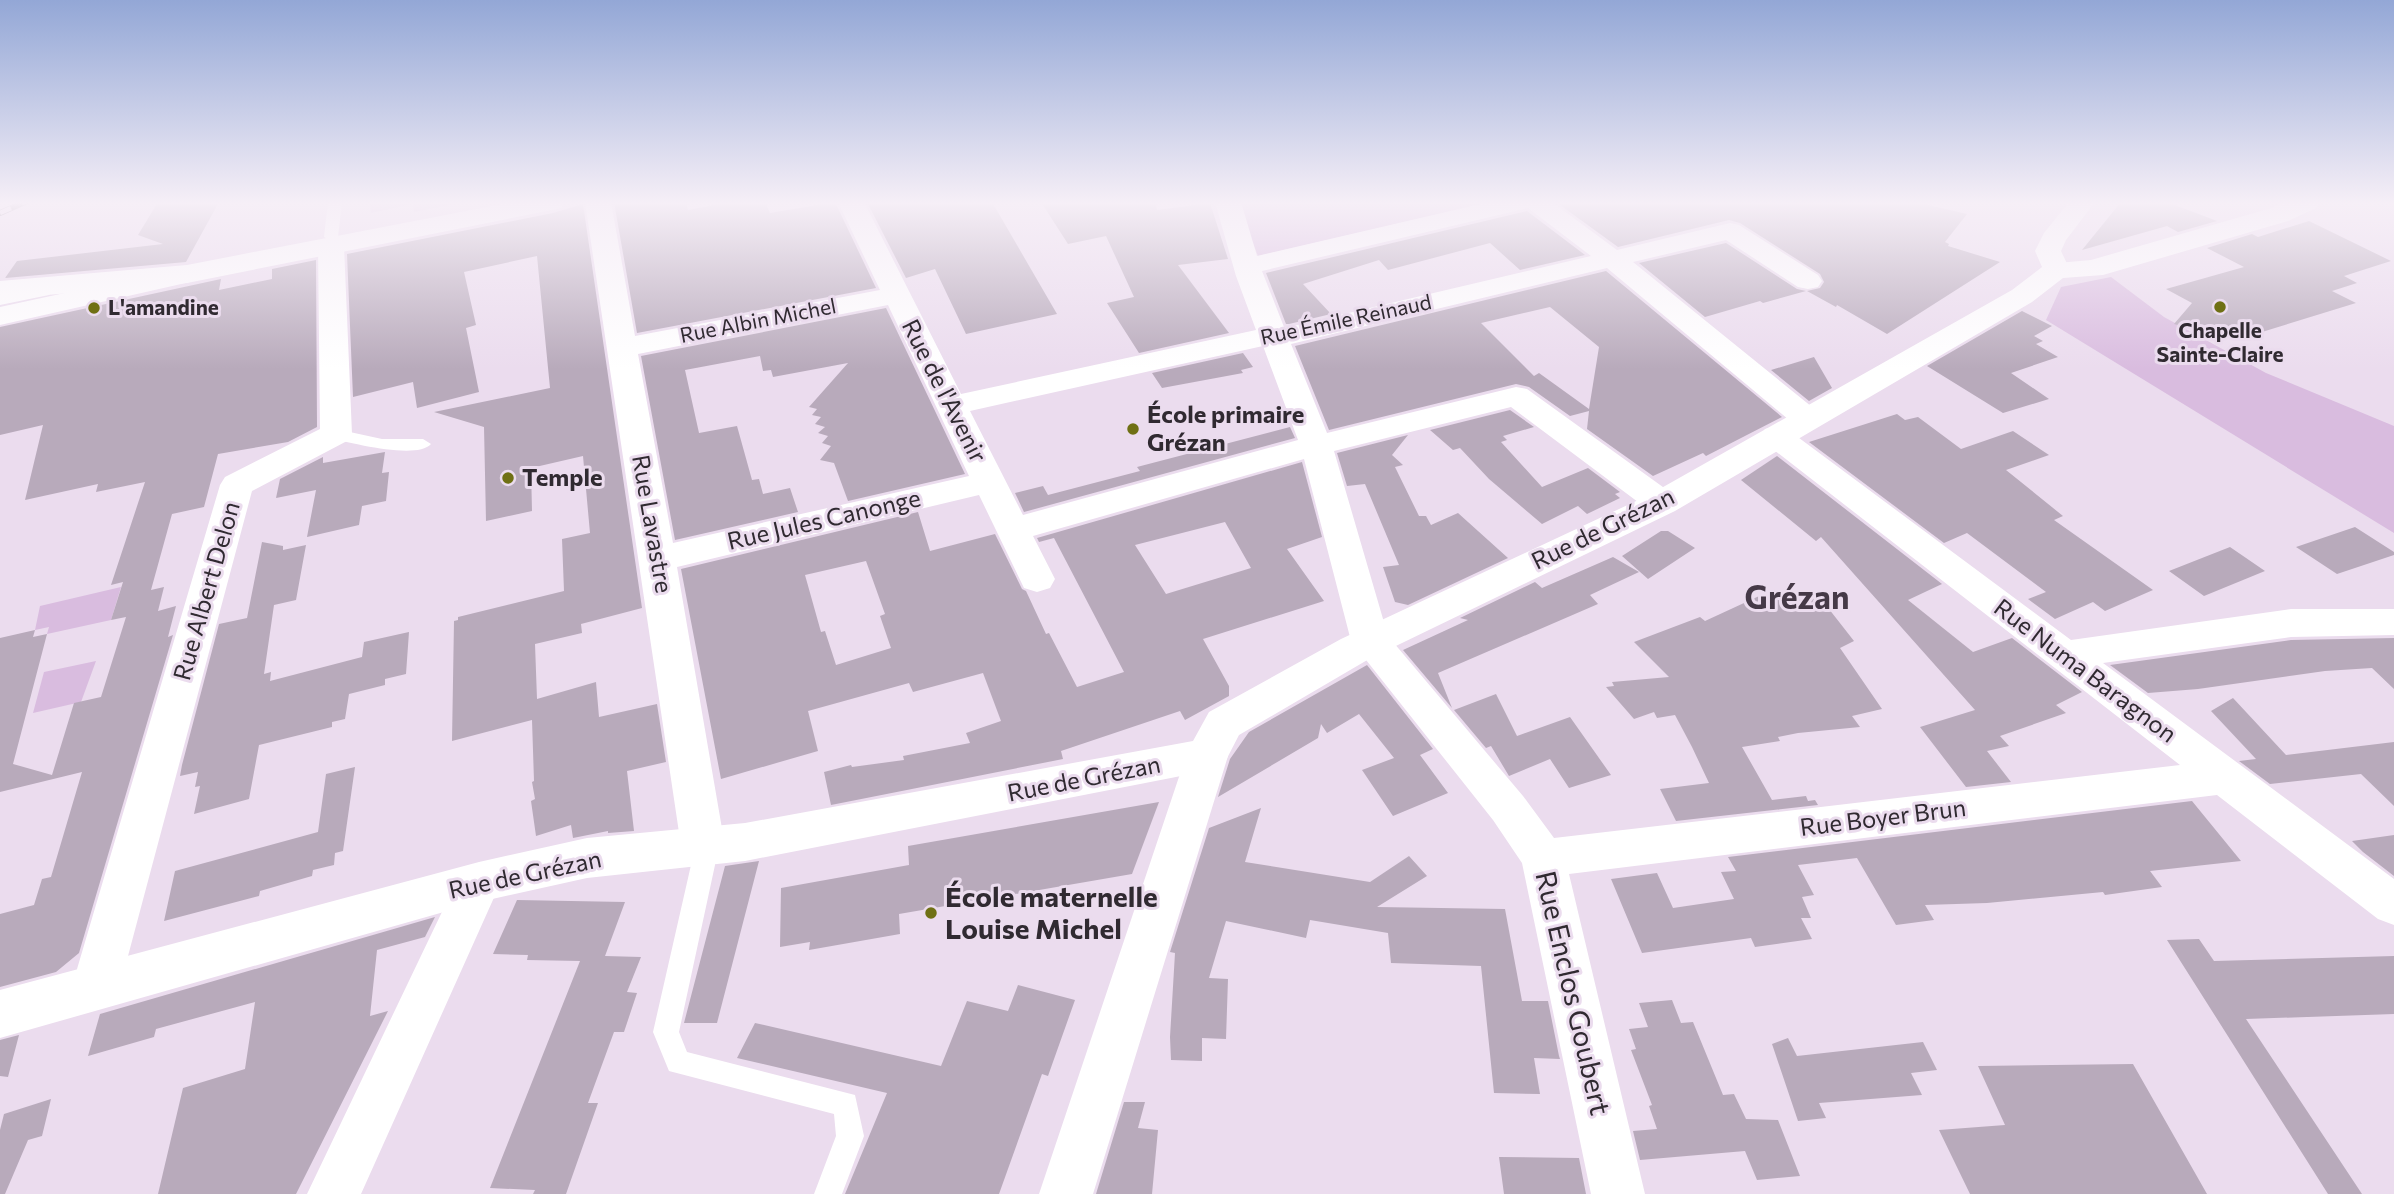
<svg xmlns="http://www.w3.org/2000/svg" width="2394" height="1194" font-family="Commissioner,sans-serif">
  <style>
    .green { fill: #d9bcdf }
    .building { fill: #b8aabb; fill-rule: evenodd }
    .lines { fill: none; stroke-linecap: round; stroke-linejoin: round }
    .lane { fill: #fff; fill-rule: evenodd }
    .street { fill: #fff; fill-rule: evenodd }
    .secondary { fill: #fff; fill-rule: evenodd }
    .rail-casing { stroke: #5d555f; stroke-width: 6 }
    .rail { stroke: #ebdcee; stroke-width: 4.5; stroke-dasharray: 12; stroke-linecap: butt }
    .poi-dot { fill: #6f7014; stroke: #ebdcee; stroke-width: 2.5 }
    .labels { text-anchor: middle; stroke-width: 6; stroke-linejoin: round; paint-order: stroke }
    .far-poi-label { font-size: 21px; font-weight: bold; fill: #302a31; stroke: #ebdcee; text-anchor: start }
    .far-street-label { font-size: 21px; fill: #302a31; stroke: #ebdcee }
    .street-label { font-size: 24px; fill: #302a31; stroke: #ebdcee }
    .poi-label { font-size: 24px; font-weight: bold; fill: #302a31; stroke: #ebdcee; text-anchor: start }
    .near-poi-label { font-size: 28px; font-weight: bold; fill: #302a31; stroke: #ebdcee; text-anchor: start }
    .near-street-label { font-size: 28px; fill: #302a31; stroke: #ebdcee }
    .district-label { font-size: 32px; font-weight: bold; fill: #453947; stroke: #ebdcee }
  </style>
  <rect width="100%" height="100%" fill="#ebdcee"/>
  <path class="green" d="M370,202h95l-51,10 -1,-8 -42,9z
    M1237,202h254l-233,54z
    M2111,277l53,40 102,56 128,53v107l-348,-213 15,-33z
    M121,587l-10,33 -64,14 2,-7 -14,3 5,-24z
    M96,661l-15,41 -48,11 11,-41z"/>
  <path class="building" d="M158,202h61l-33,60 -181,16 12,-17 146,-17 -25,-9z
    M614,202h72l2,8 41,-8h36l5,11 65,-11 41,86 -239,45z
    M867,202h125l65,112 -91,20 -31,-65 -29,9z
    M1041,202h115l1,8 53,-7 18,56 -50,6 51,68 -90,20 -32,-50 27,-6 -28,-61 -38,8z
    M1556,202h359l52,12 -22,28 4,2 -1,2 52,16 -113,72 -50,-29 -1,2 -29,-16 13,-3 4,-6 -4,-8 -80,-51 -11,-3 -111,27z
    M2121,202h46l50,19 -39,11 -11,-6 -85,24z
    M583,204l59,404 -61,16 1,9 -47,11 2,55 59,-17 3,35 58,-13 9,58 -39,9 7,60 -26,2v-2l-35,7 -2,-13 -35,11 -5,-35 4,-2 -3,-17 2,-1 -2,-61 -80,21 2,-120 4,-1v-3l106,-26 -2,-52 28,-6 -7,-77 -52,12 1,43 -46,10 -2,-94 -50,-15 116,-24 -13,-132 -73,16 12,53 -10,3 13,64 -62,16 -4,-26 -60,15 -6,-143 206,-41z
    M1527,211l58,44 -65,15 -30,-27 -102,27 -9,-10 -76,24 28,30 -42,10h-3l-20,-51z
    M2309,221l82,40 -47,15 13,7 -25,8 24,12 -120,37 -22,-12 -15,3 -25,-7 18,-21 -26,-14 78,-22 -37,-19 45,-14 6,3z
    M1726,243l71,46 9,2 -43,12 -3,-2 -55,16 -66,-54z
    M316,260l1,167 -29,15 -70,12 -14,53 -32,7 -21,76 13,-3 -6,24 18,-5 -8,31 5,-2 -94,318 -23,19 -56,15v-73l34,-9 8,-26 9,-2 31,-105 -82,20v-154l35,-8 -2,7 14,-3 -34,130 39,11 22,-72 27,-6 25,-80 -15,3 12,-38 -12,3 34,-103 -49,10 2,-8 -73,16 18,-75 -43,10v-108l221,-48 -2,11 53,-11v-10z
    M1606,271l176,146 -76,39 -3,-3 -50,23 -66,-47 2,-18 -19,5 -41,-29 -13,-3 -187,46 -34,-84zM1550,307l49,40 -10,62 -50,-36 -5,3 -53,-53z
    M886,308l79,166 -117,27 -14,-38 -14,-3 11,-14 -9,-3 6,-7 -10,-3 7,-6 -10,-3 6,-7 -9,-2 5,-6 -8,-2 39,-44 -75,14 -2,-7 -8,1 -3,-15 -75,14 14,63 38,-7 15,54 7,-1 4,15 27,-6 8,24 -123,28 -34,-184z
    M2022,311l30,15 -18,10 9,5 -7,3 22,13 -47,16 38,26 -46,14 -76,-47z
    M1243,353l10,14 -12,3 2,3 -81,15 -10,-15z
    M1814,357l18,31 -23,13 -38,-31z
    M1510,410l24,17 -31,9 4,4 -6,2 41,45 46,-19 32,24 -5,2 5,4 -33,16 -9,-8 -36,18 -53,-45 -29,-31 -7,2 -23,-20z
    M1897,414l8,6 13,-3 43,32 52,-18 36,24 -43,15 57,46 -9,4 99,70 -48,21 -12,-9 -38,17 -27,-20 18,-7 -79,-59 -23,10 -135,-101z
    M1290,427l5,11 -271,74 -9,-19 28,-7 5,9 92,-24 -3,-4z
    M1408,435l-16,20 11,10 -8,2 24,49h7l5,9 27,-12 50,45 -100,47 -13,-3 -12,-35 16,-2 -34,-81 -18,2 -10,-33z
    M385,452l-3,21 7,-1 -3,29 -24,5 -3,19 -52,12 9,-47 -40,8 4,-19 43,-22v6z
    M1777,456l165,128 -34,16 65,52 39,-14 70,54 -26,13 10,8 -66,23 9,10 -22,5 24,31 -45,5 -46,-60 55,-17 -154,-173 -5,4 -75,-61z
    M1302,462l20,75 -35,12 37,52 -121,38 26,47v10l-44,24 -5,-9 -119,40 2,8 -232,46 -7,-33 27,-7 1,2 52,-7 -1,-4 67,-13 -4,-10 35,-12 -18,-48 -70,19 -4,-9 -101,28 10,40 -97,28 -40,-210 237,-57 12,39 65,-17 27,55 4,2 20,43 3,-1 28,54 47,-15 -70,-134 -15,4 -2,-4zM1225,522l26,46 -85,26 -31,-49zM866,561l19,53 -5,2 11,32 -55,17 -11,-34 -4,1 -16,-57z
    M2355,527l39,25v3l-57,19 -41,-27z
    M1661,531h7l27,17 -47,31 -26,-23z
    M262,542l21,4v4l23,-5 -10,55 -22,5 -10,69 7,-2 -1,9 92,-24 2,-15 45,-10 -3,42 -21,5v6l-36,9 -4,25 -13,3v5l-73,18 -10,54 -55,15 6,-28 -5,1 3,-15 -18,4 2,-11 37,-141 28,-6z
    M2230,547l35,24 -61,25 -35,-25z
    M1613,557l26,15 -49,23 8,9 -160,69 14,35 -49,-58 65,-30 -8,-2 75,-36 7,6z
    M1770,591l18,14 22,-10h8l36,46 -14,7 42,61 -30,7 8,11 -62,6 -20,4 2,4 -38,6 30,53 34,-4 2,5 7,-1 3,5 -142,16 -16,-32 49,-6 -17,-36 -17,-32 -18,3 -3,-6 -20,7 -28,-32 8,-1 -2,-4 57,-5 -35,-35 66,-25 5,4z
    M2394,638v51l-22,-21 -47,3 -127,18 -50,4 -38,-28 181,-25z
    M1367,665l66,84 -13,6 28,38 -55,23 -31,-46 32,-12 -35,-44 -32,19 -6,-9 -3,14 -100,59 12,-38 19,-27z
    M1496,694l21,42 53,-19 41,58 -42,13 -19,-29 -41,17 -18,-30 -5,2 -32,-38z
    M2233,698l53,57 108,-13v64l-33,-32 -91,10 -31,-23 17,-2 -45,-48z
    M355,767l-12,84 -8,2 -1,12 -21,5 -1,6 -52,15 -1,5 -95,25 11,-50 143,-39 8,-58z
    M2192,801l49,60 -91,10 12,16 -57,8 -2,-3 -116,11 -62,2 9,15 -38,5 -39,-67 -59,7 16,30 -12,2 9,21h-10l11,21 -57,8 -4,-9 -109,15 -31,-74 46,-6 16,35 61,-9 -13,-27 15,-1 -8,-14z
    M1159,802l-27,72 -233,40 1,20 -91,16 1,-8 -30,5 1,-59 128,-23 -1,-19z
    M1261,808l-16,54 125,20 39,-26 18,20 -50,31 128,2 17,92h26l11,55 1,3 -26,-1 6,36 -46,-1 -13,-127 -90,-3 -3,-30 -78,-13 -4,18 -80,-17 -17,57 19,1 -2,60 -24,-1v23l-31,-1 -1,-23 5,-84 -5,-1 39,-124z
    M2394,835v41l-31,-24 -11,-11z
    M759,861l-42,162h-33l41,-157z
    M517,900l108,2 -20,54 36,1 -14,35 10,1 -13,39h-10l-26,71h10l-32,91h-33l2,-4 -45,-2 90,-227 -53,-1 1,-5 -35,-1z
    M435,917l-10,20 -48,13 -7,66 18,-5 -92,183h-138l25,-106 62,-19 10,-67 -99,27 -2,8 -66,19 12,-42z
    M2199,939l15,22 180,-5v58l-148,5 116,175h-34l-161,-254z
    M1018,985l57,15 -27,76 -6,-2 -43,120h-154l42,-101 -150,-35 18,-35 186,43 26,-65 41,10z
    M1672,1000l9,23 12,-1 30,73 11,-1 12,25 32,1 22,56 -43,4 -12,-29 -105,9 -7,-29 24,-2 -8,-23 3,-1 -21,-55 5,-1 -7,-20 19,-2 -9,-24z
    M19,1035l-11,42 -8,-1v-36z
    M1788,1038l9,18 126,-14 14,28 -26,3 11,22 -103,8 7,15 -28,3 -26,-77z
    M2133,1064l74,130h-237l-31,-64 66,-5 -27,-59z
    M51,1099l-9,37 -14,4 -23,54h-5v-64l4,-16z
    M1124,1102h21l-7,26 20,2 -6,64h-56z
    M1499,1157l80,1 7,36h-82z"/>
  <g class="lines">
    <path class="lane" d="M328,202h14l-4,35 -7,4 -7,-4z
      M44,288l7,4 -2,3 -49,10v-8z
      M336,429l46,10h41l8,5c-14,16 -80,-1 -101,-6l-2,-4 2,-4z
      M703,836l8,3 3,7 1,19 -36,167 8,20 168,43 9,41 -22,58h-28l22,-58 -2,-22 -165,-43 -16,-39 38,-167 1,-19 3,-7z"/>
    <path class="street" d="M585,202h26l24,134 245,-46 -42,-88h26l97,192 295,-64 -20,-54 -21,-74h26l16,54 232,-54h63l65,48 113,-27 9,2 79,50 4,6 -4,6 -10,2 -10,-2 -72,-47 -93,22 184,149 5,7 -5,7 -11,3 -11,-3 -188,-157 -316,76 36,89 189,-46 11,2 147,106 5,8 -5,8 -12,3 -12,-3 -139,-104 -177,44 54,185 135,160 31,42 626,-73 -415,-322 -5,-7 5,-7 11,-3 11,3 284,211 220,-31h103v26l-103,2 -188,26 291,216v46l-16,-6 -161,-124 -648,79 76,320h-54l-69,-331 -29,-43 -142,-179 -47,-182 -271,77 22,43 -5,9 -13,4 -13,-4 -45,-93 -302,72 48,279 -7,13 -15,5 -15,-5 -7,-13zM1528,208l63,48 -302,71h-5l-22,-56zM888,305l81,171 -296,67 -35,-189zM1263,346l35,94 -275,75 -53,-104z
      M2069,202h26l-29,38 -5,11 9,19 -4,6 -10,2 -10,-2 -11,-25 9,-18z
      M331,238l9,2 4,6 8,188 -5,7 -95,50 -132,495 -7,16 -17,6 -17,-6 -7,-16 148,-501 5,-8 95,-48 -2,-183 4,-6z
      M180,268l10,2 4,6 -4,6 -190,43v-18z
      M1207,740l15,4 6,12 -135,438h-54l147,-438 6,-12z
      M479,863l16,5 6,14 -140,312h-54l156,-326z"/>
    <path class="secondary" d="M512,202h53l-4,6 -9,2 -365,73 -187,16v-18l187,-16z
      M2285,202h35l-4,6 -28,13 -185,54 -40,3 -31,24 -357,209 -306,148 -130,76 -17,33 -477,93 -158,17 -108,24 -479,136v-48l479,-128 108,-24 158,-15 448,-82 16,-29 132,-73 308,-144 363,-205 34,-26 45,-4 177,-51z"/>
    <g class="rail-casing">
      <path id="rail" d="M0,213l25,-11"/>
    </g>
    <use href="#rail" class="rail"/>
  </g>
  <linearGradient id="sky" x2="0" y2="1"><stop stop-color="#93a7d6"/><stop offset="0.55" stop-color="#f6eff7"/><stop offset="1" stop-color="#f6eff7" stop-opacity="0"/></linearGradient>
  <rect width="2394" height="369" fill="url(#sky)"/>
  <g class="poi-dot">
    <circle cx="2220" cy="307" r="7"/>
    <circle cx="94" cy="308" r="7"/>
    <circle cx="1133" cy="429" r="7"/>
    <circle cx="508" cy="478" r="7"/>
    <circle cx="931" cy="913" r="7"/>
  </g>
  <g class="labels">
    <g class="far-poi-label">
      <text x="108" y="315">L'amandine</text>
      <text x="2220" y="338" text-anchor="middle">Chapelle<tspan x="2220" dy="24">Sainte-Claire</tspan></text>
    </g>
    <g class="far-street-label">
      <text transform="translate(1346 320) rotate(-12)" y="7">Rue Émile Reinaud</text>
      <text transform="translate(758 321) rotate(-11)" y="7">Rue Albin Michel</text>
    </g>
    <g class="street-label">
      <text transform="translate(944 391) rotate(63)" y="8">Rue de l'Avenir</text>
      <text transform="translate(824 520) rotate(-13)" y="8">Rue Jules Canonge</text>
      <text transform="translate(652 524) rotate(80)" y="8">Rue Lavastre</text>
      <text transform="translate(1603 529) rotate(-26)" y="8">Rue de Grézan</text>
      <text transform="translate(207 591) rotate(-74)" y="8">Rue Albert Delon</text>
      <text transform="translate(2085 671) rotate(37)" y="8">Rue Numa Baragnon</text>
      <text transform="translate(1084 779) rotate(-11)" y="8">Rue de Grézan</text>
      <text transform="translate(1883 818) rotate(-7)" y="8">Rue Boyer Brun</text>
      <text transform="translate(525 875) rotate(-12)" y="8">Rue de Grézan</text>
    </g>
    <g class="poi-label">
      <text x="1147" y="423">École primaire<tspan x="1147" dy="28">Grézan</tspan></text>
      <text x="522" y="486">Temple</text>
    </g>
    <g class="near-poi-label">
      <text x="945" y="907">École maternelle<tspan x="945" dy="32">Louise Michel</tspan></text>
    </g>
    <g class="near-street-label">
      <text transform="translate(1573 993) rotate(77)" y="10">Rue Enclos Goubert</text>
    </g>
    <g class="district-label">
      <text x="1797" y="609">Grézan</text>
    </g>
  </g>
</svg>
